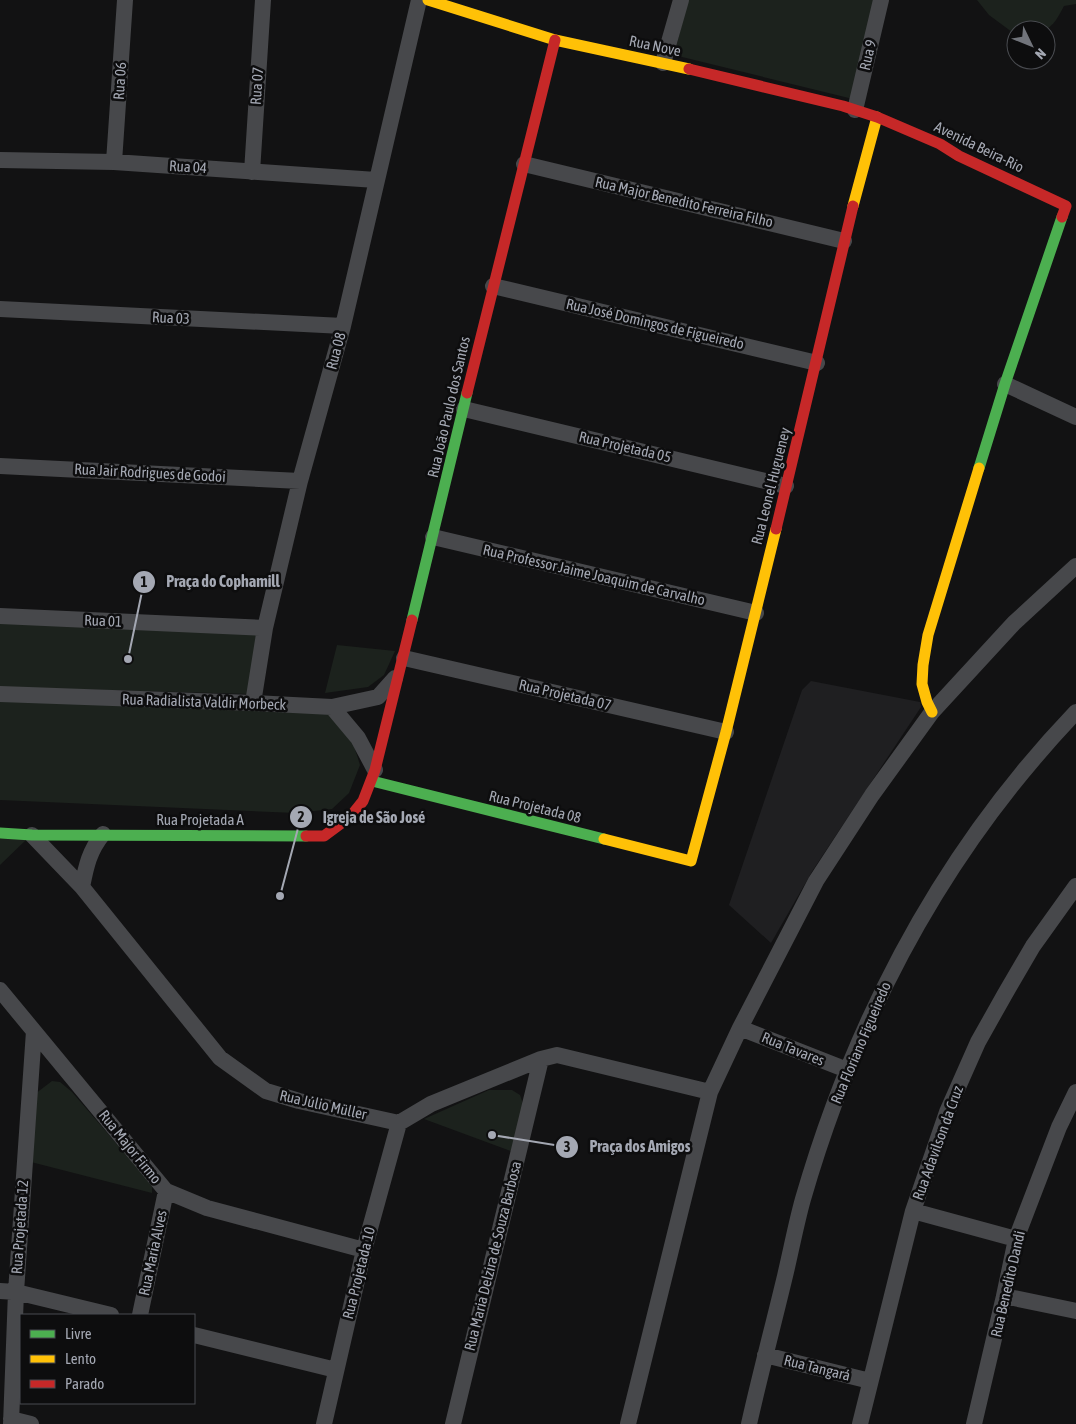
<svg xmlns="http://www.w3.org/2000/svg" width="1076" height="1424" font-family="'Asap Condensed',sans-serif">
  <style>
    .built { fill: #1f1f21 }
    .green { fill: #1c221d }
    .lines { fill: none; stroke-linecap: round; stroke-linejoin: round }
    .street { stroke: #47484b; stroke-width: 16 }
    .fast { stroke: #4caf50; stroke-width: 11 }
    .slow { stroke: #ffc107; stroke-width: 11 }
    .jam { stroke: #c62828; stroke-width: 11 }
    .labels { text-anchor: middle; stroke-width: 5; stroke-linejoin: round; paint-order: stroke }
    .street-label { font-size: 15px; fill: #a4a8b3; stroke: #0d0d0e }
    .leader { fill: none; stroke: #a4a8b3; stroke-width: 2 }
    .callout-dot { fill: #a4a8b3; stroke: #0d0d0e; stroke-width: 2 }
    .mark-label { font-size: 15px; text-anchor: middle; font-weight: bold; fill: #111 }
    .callout-label { font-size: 16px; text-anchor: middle; font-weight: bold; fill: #a4a8b3; stroke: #0d0d0e; stroke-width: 5; stroke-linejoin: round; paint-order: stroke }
  </style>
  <rect width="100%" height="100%" fill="#121213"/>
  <path class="built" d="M811,681l109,21 1,5 -108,163 -42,73 -42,-38 73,-215z"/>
  <path class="green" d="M688,0h190l-25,99 -179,-44z
    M977,0h99v4l-12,2c-15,29 -17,24 -48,24v5l-27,-20z
    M0,622l261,10 -12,62 -249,-7z
    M337,645l58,6 -11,24 -16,12 -43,6z
    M0,697l331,16 19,20 10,32 -11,28 -17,16 -36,4 -296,-13z
    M28,838l-28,27v-26z
    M52,1081l8,1 12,10 74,86 6,9v6l-121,-31 4,-68z
    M489,1090h23l8,5 3,9 -12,47 -87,-32z"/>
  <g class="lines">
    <path class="street" d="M663,63l18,-63
      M855,110l26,-110
      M0,160l114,2 262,18
      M114,162l11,-162
      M524,164l320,77
      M252,172l11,-172
      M493,286l324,77
      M0,309l343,17
      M1005,384l71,33
      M464,409l322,77
      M0,466l300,15
      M433,537l323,76
      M0,616l265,12
      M404,658l322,74
      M0,694l253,9 79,4 26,31 17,32
      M253,703l12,-75 35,-147 43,-155 76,-326
      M332,707l46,-10 17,-19
      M32,835l50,52 138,171 46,33 33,10 100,22 32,-19 110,-45 16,-4 153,37
      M82,887c4,-20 7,-36 21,-53
      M0,990l166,201 41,17 157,42
      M740,1028l107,42
      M913,1211l103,28
      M0,1291l16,1 95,23
      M1004,1296l72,15
      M140,1315l26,-124
      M194,1335l142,35
      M765,1355l105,26
      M11,1419l20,5
      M11,1424l5,-132 18,-261
      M324,1424l40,-174 35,-127
      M453,1424l88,-365
      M628,1424l82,-332 30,-64 76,-147 56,-86 60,-83 82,-89 62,-57
      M749,1424c11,-49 24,-98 36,-148 6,-25 11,-52 18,-77 53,-183 141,-349 273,-487
      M860,1424l53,-213 34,-99 31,-70 27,-48 28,-48 43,-60
      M974,1424l30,-128 12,-57 43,-112 17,-35"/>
    <path class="fast" d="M979,468l26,-84 57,-167
      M412,620l55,-227
      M372,781l232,58
      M0,833l32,2 274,1"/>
    <path class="slow" d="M428,0l127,40 134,29
      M853,206l24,-89
      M932,712l-5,-10 -5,-18 1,-19 5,-30 51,-167
      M604,839l87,22 35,-129 50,-203"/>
    <path class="jam" d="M689,69l154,37 34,11 63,27 19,12 107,50 -4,11
      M467,393l88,-353
      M776,529l77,-323
      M306,836h18l27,-20 12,-15 12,-31 37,-150"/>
  </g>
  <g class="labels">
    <g class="street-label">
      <text transform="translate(655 46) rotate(12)" y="5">Rua Nove</text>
      <text transform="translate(868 55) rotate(-77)" y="5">Rua 9</text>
      <text transform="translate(120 81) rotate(-86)" y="5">Rua 06</text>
      <text transform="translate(257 86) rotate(-86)" y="5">Rua 07</text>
      <text transform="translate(979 147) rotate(26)" y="5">Avenida Beira-Rio</text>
      <text transform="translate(188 167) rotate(4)" y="5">Rua 04</text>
      <text transform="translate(684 202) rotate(13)" y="5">Rua Major Benedito Ferreira Filho</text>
      <text transform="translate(171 318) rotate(3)" y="5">Rua 03</text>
      <text transform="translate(655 324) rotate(13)" y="5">Rua José Domingos de Figueiredo</text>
      <text transform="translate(336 351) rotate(-75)" y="5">Rua 08</text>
      <text transform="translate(449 407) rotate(-77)" y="5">Rua João Paulo dos Santos</text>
      <text transform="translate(625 447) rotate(13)" y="5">Rua Projetada 05</text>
      <text transform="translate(150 473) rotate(3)" y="5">Rua Jair Rodrigues de Godoi</text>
      <text transform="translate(771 486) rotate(-76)" y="5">Rua Leonel Hugueney</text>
      <text transform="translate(594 575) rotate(13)" y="5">Rua Professor Jaime Joaquim de Carvalho</text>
      <text transform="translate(103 621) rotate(2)" y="5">Rua 01</text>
      <text transform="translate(565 695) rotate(13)" y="5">Rua Projetada 07</text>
      <text transform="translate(204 702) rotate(2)" y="5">Rua Radialista Valdir Morbeck</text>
      <text transform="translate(535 807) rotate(14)" y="5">Rua Projetada 08</text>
      <text x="200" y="825">Rua Projetada A</text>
      <text transform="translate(861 1043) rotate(-67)" y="5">Rua Floriano Figueiredo</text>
      <text transform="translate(793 1049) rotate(22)" y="5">Rua Tavares</text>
      <text transform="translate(323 1105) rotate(13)" y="5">Rua Júlio Müller</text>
      <text transform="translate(938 1143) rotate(-70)" y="5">Rua Adavilson da Cruz</text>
      <text transform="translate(130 1147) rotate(51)" y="5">Rua Major Firmo</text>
      <text transform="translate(20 1227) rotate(-86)" y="5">Rua Projetada 12</text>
      <text transform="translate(153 1253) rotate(-78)" y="5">Rua Maria Alves</text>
      <text transform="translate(493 1256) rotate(-76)" y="5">Rua Maria Delzira de Souza Barbosa</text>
      <text transform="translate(359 1273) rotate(-76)" y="5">Rua Projetada 10</text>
      <text transform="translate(1008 1284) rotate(-77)" y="5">Rua Benedito Dandi</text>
      <text transform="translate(817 1368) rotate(14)" y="5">Rua Tangará</text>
    </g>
  </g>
  <path class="leader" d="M128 659L144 582M280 896L301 817M492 1135L567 1147"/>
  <g class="callout-dot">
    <circle cx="128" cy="659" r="5"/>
    <circle cx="280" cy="896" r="5"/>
    <circle cx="492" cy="1135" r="5"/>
    <circle cx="144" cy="582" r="12"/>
    <circle cx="301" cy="817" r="12"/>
    <circle cx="567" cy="1147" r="12"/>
  </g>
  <g class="mark-label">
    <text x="144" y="587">1</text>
    <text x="301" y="822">2</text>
    <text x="567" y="1152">3</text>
  </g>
  <g class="callout-label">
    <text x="223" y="587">Praça do Cophamill</text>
    <text x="374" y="823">Igreja de São José</text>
    <text x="640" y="1152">Praça dos Amigos</text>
  </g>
  <rect x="20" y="1314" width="175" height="90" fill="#0d0d0e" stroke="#494b50"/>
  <rect x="30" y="1330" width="25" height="8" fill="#4caf50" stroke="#494b50"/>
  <text x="65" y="1339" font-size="15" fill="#a4a8b3">Livre</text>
  <rect x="30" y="1355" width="25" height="8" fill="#ffc107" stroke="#494b50"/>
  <text x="65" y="1364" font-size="15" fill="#a4a8b3">Lento</text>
  <rect x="30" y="1380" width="25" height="8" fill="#c62828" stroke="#494b50"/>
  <text x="65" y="1389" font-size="15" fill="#a4a8b3">Parado</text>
  <g transform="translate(1031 45) rotate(133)"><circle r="24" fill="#0d0d0e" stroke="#494b50"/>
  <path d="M0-4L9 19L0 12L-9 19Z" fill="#71747b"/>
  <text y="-8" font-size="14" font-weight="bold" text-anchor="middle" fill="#a4a8b3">N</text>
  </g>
</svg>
